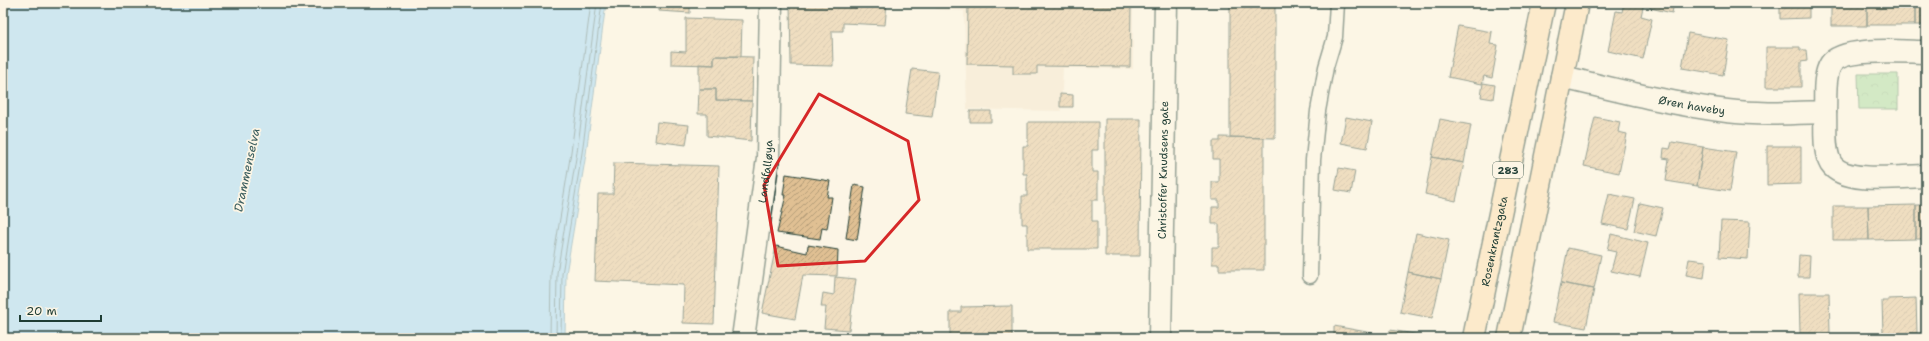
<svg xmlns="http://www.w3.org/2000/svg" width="1929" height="341" font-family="'Shantell Sans',sans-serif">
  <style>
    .built { fill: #f4e5cc }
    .park { fill: url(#park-crowns); stroke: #618c69 }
    .water { fill: #99d4fa; stroke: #6898ab }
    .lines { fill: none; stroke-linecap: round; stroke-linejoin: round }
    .shore { stroke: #507983; stroke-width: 1 }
    .building { fill: url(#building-hatch); stroke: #1f3d34 }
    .lane-casing { stroke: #1f3d34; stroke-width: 17 }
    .street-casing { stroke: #1f3d34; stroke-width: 25 }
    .secondary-casing { stroke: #1f3d34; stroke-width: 25 }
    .primary-casing { stroke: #1f3d34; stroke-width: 25 }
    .lane { stroke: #fcf5e5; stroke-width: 14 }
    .street { stroke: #fcf5e5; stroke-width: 22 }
    .secondary { stroke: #fcf5e5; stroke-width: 22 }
    .primary { stroke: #fddcac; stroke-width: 22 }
    .marked { fill: none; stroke: #d62828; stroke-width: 3; stroke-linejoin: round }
    .labels { text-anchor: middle; stroke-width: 3.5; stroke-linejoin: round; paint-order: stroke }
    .shield { fill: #fcf5e5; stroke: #617469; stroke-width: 1 }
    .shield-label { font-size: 10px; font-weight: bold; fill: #1f3d34 }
    .street-label { font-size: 11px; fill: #1f3d34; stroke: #fcf5e5 }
    .water-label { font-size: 12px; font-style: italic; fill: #375b5c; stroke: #fcf5e5 }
  </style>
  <defs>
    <pattern id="park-crowns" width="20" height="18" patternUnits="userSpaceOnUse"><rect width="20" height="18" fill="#a3da9e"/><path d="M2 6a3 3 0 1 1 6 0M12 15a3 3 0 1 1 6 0" fill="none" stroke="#8cbc89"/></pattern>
    <pattern id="building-hatch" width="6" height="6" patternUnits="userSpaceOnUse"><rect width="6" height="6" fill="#e0c093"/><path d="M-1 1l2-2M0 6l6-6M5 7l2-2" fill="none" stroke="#b59d79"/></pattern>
  </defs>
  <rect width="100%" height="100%" fill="#fcf5e5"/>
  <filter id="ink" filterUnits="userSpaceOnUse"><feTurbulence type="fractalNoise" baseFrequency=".025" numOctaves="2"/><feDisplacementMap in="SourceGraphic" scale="8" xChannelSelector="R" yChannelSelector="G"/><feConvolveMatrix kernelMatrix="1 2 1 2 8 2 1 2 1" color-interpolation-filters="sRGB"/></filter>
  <g filter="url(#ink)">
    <path class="built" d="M936,3h197v66l-70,-1 -2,43 -94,-2 -3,-98 -28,-2z"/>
    <path class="park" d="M1858,74h40v35h-39z"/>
    <path class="water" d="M3,3h603l-20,151 -20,120 -1,64h-562z"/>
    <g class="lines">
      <path class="shore" d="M550,338l1,-65 20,-121 20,-149
        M556,338l1,-65 20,-121 20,-149
        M561,338l1,-64 20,-121 20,-150"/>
    </g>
    <path class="building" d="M659,3h31v10l-31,-2z
      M790,3h97l-2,22 -42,-2v8h-11l1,35 -42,-1z
      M968,3h68v2l95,1 -1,61 -93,-1v8h-24v-9l-46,-1z
      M1624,3h20l-3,13 11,3 -9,40 -35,-8 8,-40 6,1z
      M1651,3h23l-2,10 -22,-5z
      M1780,3h29v15l-29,1z
      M1831,3h36v23h-36z
      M1867,3h48v22h-48z
      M1915,3h11v22h-11z
      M1230,5h45v133l-45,-1z
      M686,18l56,2 -1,36h-27v9l-43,-1v-13l15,1z
      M1458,26l34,6 -2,12 8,1 -6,33 -8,-2 -2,8 -34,-7z
      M1688,33l41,7 -6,35 -41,-7z
      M1766,47h34v3h6l1,11 -6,1v25h-35z
      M714,56l39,1 -1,44 -36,-1v-11h-17v-25l15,1z
      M912,69l26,3 -6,45 -27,-3z
      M1483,83l12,2 -2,14 -12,-2z
      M699,89h17v11l36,1 -1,40 -44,-5v-22h-9z
      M1060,94l13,1v12h-13z
      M970,111h21v11h-21z
      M1346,117l26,5 -5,26 -26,-5z
      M1595,117l25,5 -2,10 9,2 -8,39 -35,-7z
      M1105,119h36l-1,137h-35z
      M1440,119l31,6 -7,38 -32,-6z
      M657,122l32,3 -3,20 -31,-4z
      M1028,122h70v28h-6v22h6v28h-6v21h5v28h-70v-25h-5v-28h5v-22h-4v-28h5z
      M1220,137l44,1v132h-45v-6h-7v-17h7v-23h-7v-17h7v-7h-7v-18h7v-23h-6v-18h7z
      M1672,142l31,5 -6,39 -31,-5 3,-22 -6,-1 1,-10 6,1z
      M1767,146h34v38l-34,1z
      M1703,147l33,5 -6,39 -33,-5z
      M1432,157l32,6 -8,38 -31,-7z
      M614,163l105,3 -5,158 -31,-1 1,-38 -89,-4 3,-87h15z
      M1339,168l16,3 -4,22 -16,-3z
      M786,174l44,7 -3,16h5l-5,32 -5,-1 -2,11 -43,-6 9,-38h-3z
      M854,185l11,2 -8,53 -11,-2z
      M1609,194l26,5 -7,30 -26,-5z
      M1640,203l23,5 -7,28 -22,-5z
      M1916,205v34l-47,1 -1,-34z
      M1916,205h10v34h-10z
      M1833,206h35l1,34h-36z
      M1721,221l29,1 -2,37 -29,-2z
      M1416,233l33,7 -8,39 -33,-7z
      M1611,234l37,9 -8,34 -29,-6 5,-19 -9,-2z
      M808,245l30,5 -1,26 -34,-1 -8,44 -33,-6 14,-67 31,7z
      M1568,248l33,7 -7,34 -33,-6z
      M1799,255l11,1 -1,21h-11z
      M1689,259l17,2 -2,17 -18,-3z
      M1408,272l33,7 -9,39 -32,-6z
      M835,277l21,2 -7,51 -25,-2 2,-21h-5l2,-14 11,2z
      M1561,283l33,6 -8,39 -33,-6z
      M1799,293h30l1,40h-30z
      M1916,298l1,35 -34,1 -1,-33h6v-2z
      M1012,306v32h-62v-26h11v-5z
      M1334,326l55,10 1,-6 31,5 -1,3h-93v-2h7z
      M1066,334l14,1v3h-14z
      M1746,334v4h-13l-1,-3z"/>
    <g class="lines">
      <g class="lane-casing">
        <path id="lane" d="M1310,276l3,-116 5,-49 8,-44 9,-30 2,-34"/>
      </g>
      <g class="street-casing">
        <g id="street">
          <path id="s1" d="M1562,77c55,13 109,27 165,34 33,4 65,2 98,1 1,-14 -2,-36 6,-48 12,-18 74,-12 95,-12"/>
          <path d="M1825,112c1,16 -2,38 6,52 14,21 72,12 95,12"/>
          <path id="s2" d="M1160,338l6,-335"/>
        </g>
      </g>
      <g class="secondary-casing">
        <g id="secondary">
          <path id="s3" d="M743,338l25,-180 3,-155"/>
        </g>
      </g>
      <g class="primary-casing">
        <g id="primary">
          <path id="s4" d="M1474,338l70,-335"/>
          <path d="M1509,338l68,-335"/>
        </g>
      </g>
      <use href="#lane" class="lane"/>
      <use href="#street" class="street"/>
      <use href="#secondary" class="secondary"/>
      <use href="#primary" class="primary"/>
    </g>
  </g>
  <path d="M0 0H1929V341H0ZM819,94l89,47 11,59 -54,61 -87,5 -14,-81z" fill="#fcf5e5" fill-opacity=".55" fill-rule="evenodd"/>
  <path class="marked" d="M819,94l89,47 11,59 -54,61 -87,5 -14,-81z"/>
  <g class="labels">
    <rect class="shield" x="1493" y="162" width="30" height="16" rx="3"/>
    <g class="shield-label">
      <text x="1508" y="174">283</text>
    </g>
    <g class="street-label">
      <text dy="4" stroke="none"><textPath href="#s1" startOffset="133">Øren haveby</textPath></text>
      <text dy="4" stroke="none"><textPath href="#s2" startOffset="168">Christoffer Knudsens gate</textPath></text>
      <text dy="4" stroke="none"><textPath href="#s3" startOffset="168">Landfalløya</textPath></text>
      <text dy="4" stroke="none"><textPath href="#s4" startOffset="99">Rosenkrantzgata</textPath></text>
    </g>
    <g class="water-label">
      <text transform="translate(247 170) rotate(-78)" y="4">Drammenselva</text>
    </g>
  </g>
  <rect width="1929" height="341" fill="none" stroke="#fcf5e5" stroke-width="16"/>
  <rect x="8" y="8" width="1913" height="325" fill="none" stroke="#1f3d34" stroke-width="1.5" filter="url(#ink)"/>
  <path d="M20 315v6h81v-6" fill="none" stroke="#1f3d34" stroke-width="2"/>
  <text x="26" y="315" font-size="12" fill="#1f3d34" stroke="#fcf5e5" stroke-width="3" paint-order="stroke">20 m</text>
</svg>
